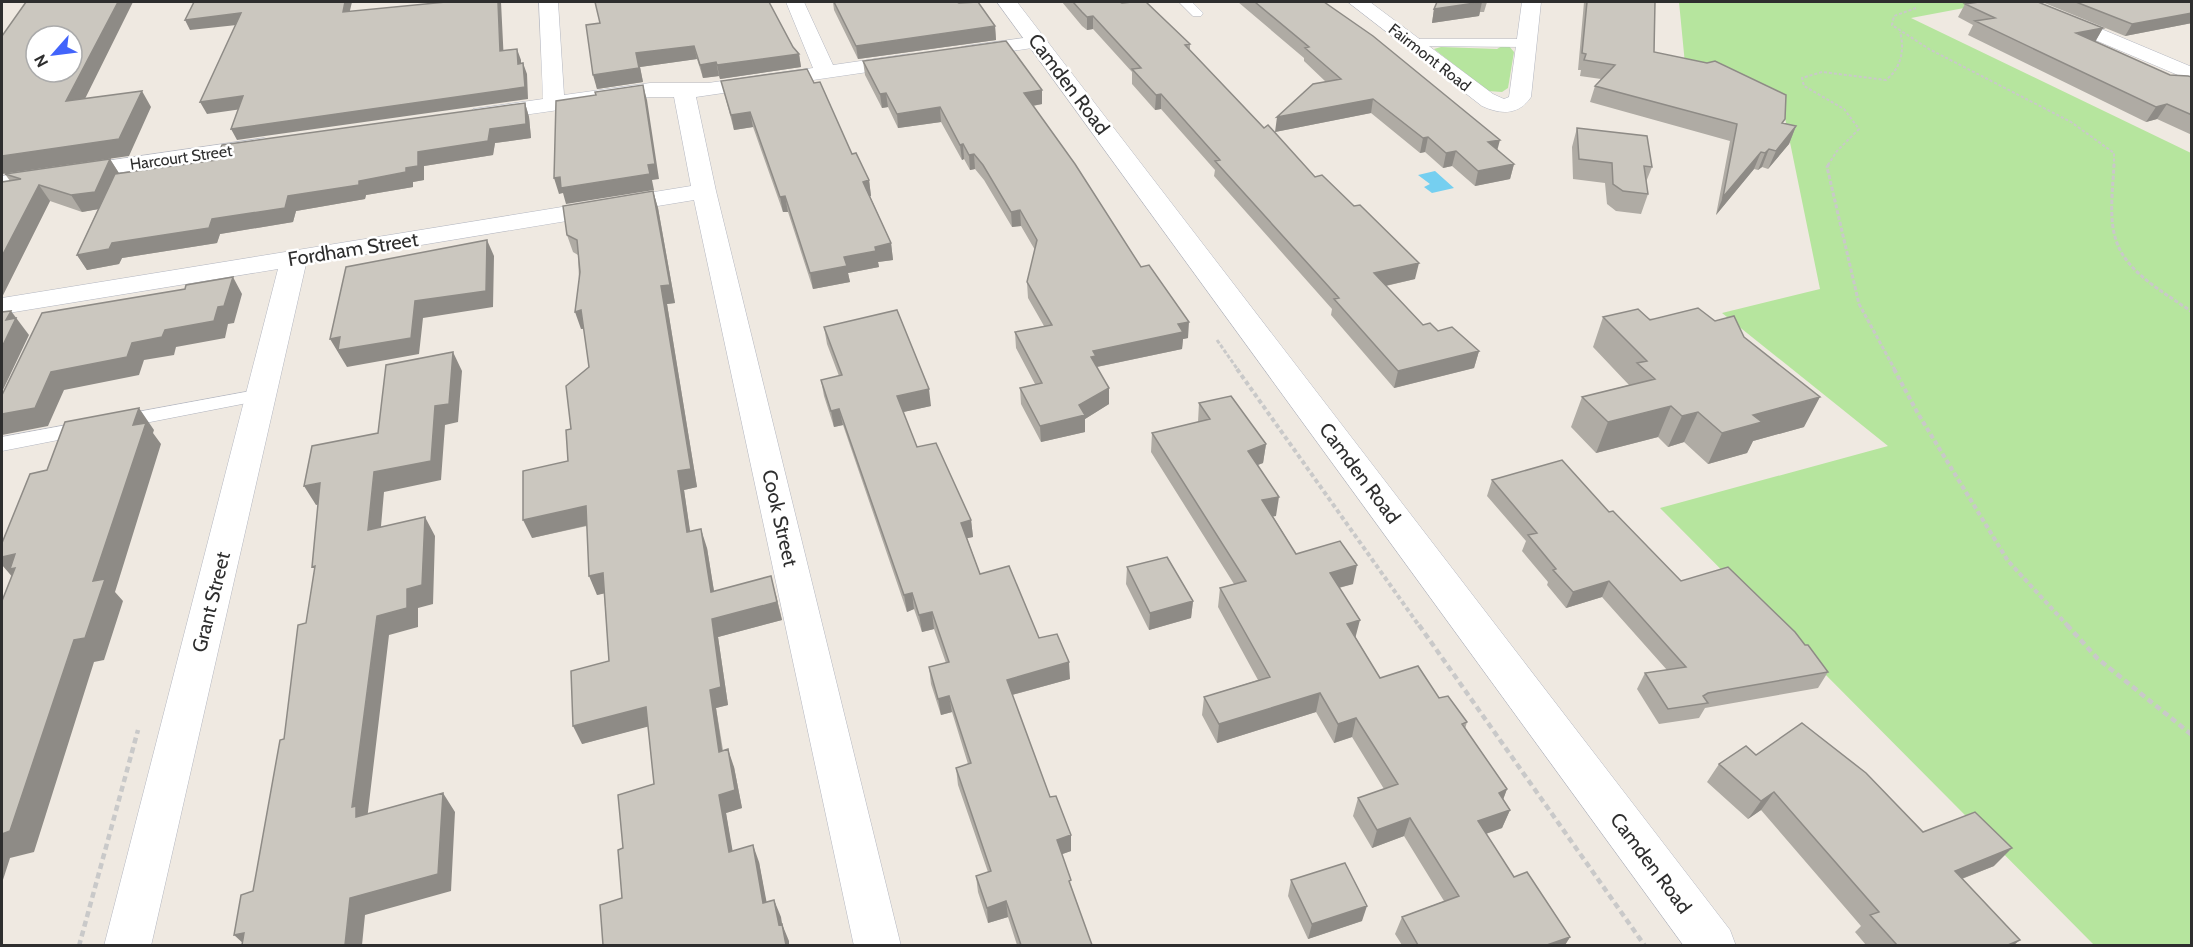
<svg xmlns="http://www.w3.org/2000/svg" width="2193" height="947" font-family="Cabin,sans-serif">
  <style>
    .green { fill: #b6e59e }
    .water { fill: #75cff0 }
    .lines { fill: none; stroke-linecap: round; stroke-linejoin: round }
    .service-casing { stroke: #b4b7c1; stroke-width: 1 }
    .minor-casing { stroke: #b4b7c1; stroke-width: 1 }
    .tertiary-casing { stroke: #b4b7c1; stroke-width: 1 }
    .path-far3 { stroke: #c9c9c9; stroke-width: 2; stroke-dasharray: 3 2; stroke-linecap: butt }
    .path-far2 { stroke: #c9c9c9; stroke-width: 3; stroke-dasharray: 4 2; stroke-linecap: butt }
    .path-far1 { stroke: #c9c9c9; stroke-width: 4; stroke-dasharray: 4.5 3; stroke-linecap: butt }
    .path { stroke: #c9c9c9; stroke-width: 4.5; stroke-dasharray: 6 4; stroke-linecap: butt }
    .service { fill: #fff; fill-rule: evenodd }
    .minor { fill: #fff; fill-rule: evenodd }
    .tertiary { fill: #fff; fill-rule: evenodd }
    .wall { fill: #afaba4 }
    .shaded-wall { fill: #8e8b86 }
    .building { fill: #cbc7bf; stroke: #8e8b86; stroke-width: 1.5; fill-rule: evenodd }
    .labels { text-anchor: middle; stroke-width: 5; stroke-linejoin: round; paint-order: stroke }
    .far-street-label { font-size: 16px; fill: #2e2e2e; stroke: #fff }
    .street-label { font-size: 20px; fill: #2e2e2e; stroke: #fff }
  </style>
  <rect width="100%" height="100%" fill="#efe9e1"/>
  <path class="green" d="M1679,2h317l-85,16 280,135v792h-97l-434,-437 228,-62 -166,-133 98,-24 -36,-176 -99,-49z
    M1502,46h7l5,6 -6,36 -6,4 -14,-1 -54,-42 7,-2 56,2z"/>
  <path class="water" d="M1435,171l19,17 -22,5 -8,-6 6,-3 -12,-9z"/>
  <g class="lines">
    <g class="service-casing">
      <path id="service" d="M1179,2h13l11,11 -2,3h-8z
        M1412,39h116l7,4 -7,4 -121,-1v-6z
        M261,389l7,2 3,4 -3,4 -266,52v-14z"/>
    </g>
    <g class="minor-casing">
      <path id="minor" d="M539,2h19l6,93 86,-12h58l105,-15 -27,-66h18l29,63 76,-11 7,2 3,4 -3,4 -7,2 -213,31 20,94 185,755h-47l-160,-746 -388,64 -155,682h-47l174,-677 -276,45v-16l689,-112 -17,-89h-24l-169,24 -8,-2 -3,-5 3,-5 70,-10z
        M1348,2h22l123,92 11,5 5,-2 13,-95h19l-10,95c-12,18 -30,18 -49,9z
        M1038,36l7,2 3,4 -3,4 -79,12 -7,-2 -3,-4 3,-4 7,-2z
        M264,138l8,2 4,5 -4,5 -270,40v-14z"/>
    </g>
    <g class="tertiary-casing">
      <path id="tertiary" d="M997,2h20l713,928 6,16h-52z
        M2012,2h25l155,65v14l-177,-75z"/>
    </g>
    <path class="path-far3" d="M1916,8l-22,8 -2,9 37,24 142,73 43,31v12
      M1828,165l9,-14 22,-22 -15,-20 -40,-23 -2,-8 20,-6 64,8c15,-12 19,-30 14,-48"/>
    <path class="path-far2" d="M1829,164l-2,3 32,137 36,66
      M2114,164c-1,24 -6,56 3,79 11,31 50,51 75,69
      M1217,340l21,30"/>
    <path class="path-far1" d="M1237,369l183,258
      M1894,369l23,43 91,149 61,66"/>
    <path class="path" d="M1419,625l226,321
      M2067,625l30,33 95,77
      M79,946l59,-216"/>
    <use href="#service" class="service"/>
    <use href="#minor" class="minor"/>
    <use href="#tertiary" class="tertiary"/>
  </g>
  <path class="wall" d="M833,2h124l38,24 1,14 -138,19 -24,-49z
    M1062,2h58l70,42v6l74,78 51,49 100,102 -29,7 37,39 15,6 41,20 -5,17 -80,20 -63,-73 1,-6 -118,-133 1,-6 -54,-61 -6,1 -23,-26v-12l-39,-43 -6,1 -5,-4z
    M1238,2h86l190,162 -4,15 -35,7 -23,-20 -9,2 -18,-16 -5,1 -49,-40 -96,19 51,-50 -22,-21v-3z
    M1437,2h50l-3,10h-4l-1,4 -47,7 2,-14z
    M1584,2h71l-1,50 131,67 -2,4 13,3 -7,18 -21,25 -6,-2 -4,3 -4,-1 -38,46 14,-74 -140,-39 5,-16 6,-7 -21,-3 1,-6h-3z
    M1970,2h68l65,26 -8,14 75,33 22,2v58l-35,-16 -11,3 -178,-87 5,-10 -15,-8 7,-13 4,-1z
    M2042,2h150v21l-67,13z
    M586,25l207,22 6,7 2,13 -81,12 -1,-3 -16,2 -6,-19 -57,8 3,15 -46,7z
    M863,61l179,29v14l-9,2 155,232 -5,1 -1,10 -85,18 12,37 -24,15v13l-44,10 -20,-38 -1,-16 15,-4 -19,-36 -1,-16 29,-6 -16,-28 -1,-16 8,-32 -14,-24 -9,1 -28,-47 -9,-11 -5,1 -6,-11 -2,1 -21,-38 -43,6 -10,-21 -6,1 -17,-33z
    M721,81l131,73 17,26 2,16h-1l21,47 2,17 -15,2 1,5 -31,6 2,9 -37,7 -25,-77h-5l-30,-85 -19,3z
    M525,103l4,14 2,21 -36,5 -2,12 -69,11v14l-11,2v5l-47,8 -1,4 -69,12 -3,11 -73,12 -3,9 -95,15 -3,6 -32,6 -10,-15 21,-46 -16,3 -32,-11 -48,96v-115l8,-1 -5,-7 105,-15 9,14 97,-13z
    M1577,128l75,39 -6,15 2,12 -7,20 -25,-3 -9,-7 -2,-21 -32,-4 -1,-32z
    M653,191l5,17 17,95 -8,1 30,183 -13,3 6,42 17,16 7,43 62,4 6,25 -64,17 10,68 -12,3 7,42 11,17 8,41 -16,5 6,38 27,11 7,40 8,-2 15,45h-186l19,-47 1,-50 31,-64 -6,-58 -66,18 27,-83 -5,-68 -7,2 -10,-69 -55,12 36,-77 3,-32 18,-62 -5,-38h-3l-3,-74 -5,-3 -6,-17z
    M1603,317l112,4 29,16 60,90 -51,14 -6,12 -39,11 -24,-22 -16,5 -10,-10 -62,16 -25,-26 11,-30 47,-12 -36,-38z
    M824,327l107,79 -28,6 14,35 54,73 2,17 -6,1 13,36 59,64 31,41 -58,16 38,102 21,38v16l-9,3 9,34 21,57h-75l-9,-28 -20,6 -10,-31 -2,-16 12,-4 -30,-87 -2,-17 12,-4 -16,-52 -11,3 -10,-31 -2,-17 17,-4 -12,-34 -12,3 -8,-23 -7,3 -64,-187 -9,2 -10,-31 -3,-16 18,-4 -12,-32z
    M1199,403l67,41 -3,19 -5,2 18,51h-3l23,38 57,30 -14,4 17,50 24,40 59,20 28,24 -2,7 42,60 -4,10 7,11 -8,18 -16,6 28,43 56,60 -5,8h-163l-7,-11 7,-17 42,-16 -40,-65 -32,12 -19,-32 5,-18 26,-9 -32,-52 -18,6 -18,-31 -99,31 -15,-28 2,-18 54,-17 -40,-73 2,-19 14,-4 -83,-132 1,-19 46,-11z
    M1492,480l117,32 72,69 124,64 23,27 -10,16 -113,20 -6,10 -40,6 -22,-35 8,-16 22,-3 -65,-73 -36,11 -19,-23 1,-3 -26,-31 4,-10 -39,-45z
    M1127,567l66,34 -2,17 -42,12 -23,-46z
    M1756,755l238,111 -32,13 52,66h-148l-11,-13 6,-6 -100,-116 -13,9 -41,-37 12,-18z
    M1291,880l71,41 -54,18 -20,-43z"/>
  <path class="shaded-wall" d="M118,2h15l-57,115 -10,-16z
    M345,2h7l-5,21 -4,-11z
    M498,2h3l3,61 -4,-12z
    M1482,2l-3,14 -47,7 2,-14z
    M241,13l5,11 -56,6 -5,-10z
    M2192,13v10l-67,13 7,-12z
    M1093,16v13l-6,1v-13z
    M995,26l1,14 -138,19 -2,-13z
    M2103,28l-8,14 -19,-9z
    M694,46l3,13 -57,8 3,15 -46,7 -4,-14 43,-22z
    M517,49l4,11v15l-3,-11z
    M799,54l2,13 -81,12 -3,-14z
    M716,62l3,14 -16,2 -3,-13z
    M523,63l4,11 1,25 -291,41 -6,-11z
    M643,85l4,15 12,79 -7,1 2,10 -88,14 -3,-11 -4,1 -5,-16 94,-13z
    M1042,90v14l-17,3 -1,-14z
    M142,91l9,16 -22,49 -127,18v1v-19z
    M886,93l2,14 -6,1 -2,-14z
    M1161,94v15l-6,1 1,-15z
    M243,96l6,12 -42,6 -7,-12z
    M1373,99l-2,14 -96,19 2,-15z
    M525,103l4,14 2,21 -36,5 -2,12 -69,11v14l-11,2v5l-47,8 -1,4 -69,12 -3,11 -73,12 -3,9 -95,15 -3,6 -32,6 -10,-15 35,-12 100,-24 76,-23 71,-15 47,-13 12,-16 72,-23z
    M2167,104l-10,15 -11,3 10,-15z
    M940,107l1,15 -43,6 -1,-14z
    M750,112l3,15 -19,3 -3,-15z
    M1796,126l-7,18 -21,25 8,-18z
    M1428,137l-3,15 -5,1 3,-15z
    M1500,140l-4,15 -8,-13z
    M963,144l1,15 -2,1 -2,-15z
    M1769,149l-7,18 -4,3 7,-17z
    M1456,151l-4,15 -9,2 3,-15z
    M1761,152l-7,17 -38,46 7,-18z
    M974,154l1,15 -5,1 -1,-15z
    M110,159l10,16 -15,33 -23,4 -11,-17z
    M1514,164l-4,15 -35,7 3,-15z
    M869,180l2,16 -6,1 -2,-15z
    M39,185l11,16 -48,96v-41z
    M653,191l5,17 17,95 -8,1 30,183 -13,3 9,61 -6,-19 -9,-61z
    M785,196l3,16h-5l-3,-15z
    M1020,210l1,16 -9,1 -1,-15z
    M487,240l7,16 -1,51 -70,11 -4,36 -72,13 -17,-28 85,-38z
    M891,243l2,17 -15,2 1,5 -31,6 2,9 -37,7 -3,-16 34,-16 31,-10z
    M1419,263l-4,16 -44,10 3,-16z
    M233,277l9,17 -8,29 -6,1 -3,14 -49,9 -2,8 -30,5 -5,15 -75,15 -16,36 -46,9v-21l49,-42 81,-29 86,-36z
    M581,310l7,18 -7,1 -6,-17z
    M11,311l18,24 -27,57v-45l4,-27z
    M1189,322l-1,16 -5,1 -1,10 -86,18 -5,-10 2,-6 85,-27z
    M1479,351l-5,17 -80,20 4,-17z
    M453,352l9,19 -4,51 -13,3 -4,55 -57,12 -5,57 -11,-19 6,-58 61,-66z
    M1109,388v16l-24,15v13l-44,10 -1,-16 39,-21z
    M929,389l2,17 -32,7 -2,-17z
    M1820,397l-16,30 -51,14 -6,12 -39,11 14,-31 31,-18z
    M1671,406l-13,31 -62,16 12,-31z
    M139,408l15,22 -1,3 8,11 -46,148 8,9 -19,59 -10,2 -60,190 -24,6 -8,25v-49l72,-194 19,-59 40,-156z
    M839,409l4,16 -9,2 -3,-16z
    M1698,412l-14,30 -16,5 14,-31z
    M1266,444l-3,19 -17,6 2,-18z
    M320,483l12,19 -16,3 -12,-19z
    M1279,497l-3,19 -16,3 2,-19z
    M586,506l7,18 -61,14 -9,-18z
    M425,517l10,19 -2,68 -15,4v19l-29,8 -22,185 -11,-3 -4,-10 25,-191 30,-27z
    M971,520l2,17 -10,2 -2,-16z
    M701,529l6,19 10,62 -6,-18z
    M15,554v26l-13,-15v-8z
    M1357,565l-4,19 -27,7 4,-18z
    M603,573l8,19 -14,3 -8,-19z
    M771,576l11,44 -64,17 10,68 -12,3 9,62 -6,-18 -9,-62 2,-71z
    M1609,581l-7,16 -36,11 7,-16z
    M912,593l2,16 -7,3 -3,-17z
    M1193,601l-2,17 -42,12 1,-17z
    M932,612l2,17 -12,3 -3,-17z
    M1360,620l-5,19 -8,-15z
    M1069,662l1,17 -62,17 -1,-16z
    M1320,693l-4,19 -99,31 2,-19z
    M949,696l3,16 -11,3 -3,-16z
    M646,707l8,18 -72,19 -9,-18z
    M1356,718l-4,19 -18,6 4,-19z
    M728,749l6,18 8,41 -16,5 10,57 -7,-18 -10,-57z
    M1507,789l-7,19 -1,-15z
    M1774,792l-13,18 -13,9 13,-18z
    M443,793l12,19 -4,79 -86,24 -3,30h-17l5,-47z
    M1510,810l-8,18 -31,11 7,-18z
    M1410,818l-6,18 -32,12 5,-18z
    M1071,835v16l-14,5v-16z
    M753,845l6,17 11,58 -7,-17z
    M2012,848l-18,18 -56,22 17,-17z
    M774,900l7,17 4,25 -6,-17z
    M1006,901l2,16 -20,6 -1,-15z
    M1367,906l-5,15 -54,18 4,-15z
    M782,924l7,17v4h-3z
    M244,933l1,12 -11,-10z
    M1570,937l-5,8h-18z
    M2020,940l-6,5h-6z"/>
  <path class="building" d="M26,2h92l-52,99 76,-10 -23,48 -117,17v-120zM36,36h36v36h-36z
    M194,2h151l-2,10 103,-10h52l2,49 17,-2 1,15 5,-1 2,24 -294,42 12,-33 -43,6 41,-89 -56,7z
    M595,2h174l24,45 6,7 -82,11 -1,-3 -16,3 -6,-19 -58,7 3,15 -46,7 -7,-50 14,-2z
    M834,2h123l2,1 19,-1 17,24 -139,20z
    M1073,2h47l2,1 10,-1h14l44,42 -5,1 79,83 4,-3 47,52 7,-2 32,31 6,-1 59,58 -45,10 49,52 7,-2 8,8 14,-4 27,24 -81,20 -64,-72 5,-1 -124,-137 5,-1 -59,-66 -5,1 -24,-26 9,-1 -48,-52 -6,1 -5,-5z
    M1255,2h69l49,34 127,104 -12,2 26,22 -36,7 -22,-20 -10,2 -18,-16 -5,1 -50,-39 -96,18 36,-33 28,-5 -36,-31 4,-1z
    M1437,2h45l-48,7z
    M1587,2h68l-1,50 53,11 8,-2 71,34 -1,24 -3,4 14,3 -20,25 -7,-2 -4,4 -4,-1 -38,45 14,-73 -142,-38 20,-21 -31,-5 2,-6 -4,-1z
    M1979,2h59l65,26 -27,5 94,42 18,1 4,1v38l-25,-11 -11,3 -181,-86 20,-3 -30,-14z
    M2076,2h116v11l-60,11z
    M1006,41l36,49 -18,3 51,71 66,103 8,-2 40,57 -11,2 5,8 -90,19 3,5 -5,1 18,31 -30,17 6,10 -45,11 -20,-38 22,-5 -27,-51 37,-7 -25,-43 10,-42 -17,-30 -9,2 -28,-47 -9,-11 -5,1 -6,-11 -3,1 -20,-38 -43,7 -11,-21 -6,1 -17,-33z
    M807,69l7,14 6,-1 32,72 4,-1 13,27 -6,2 28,61 -16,4 1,4 -32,6 3,9 -37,7 -25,-77 -5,1 -30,-85 -19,3 -10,-34z
    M643,85l12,79 -7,1 2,9 -89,14 -1,-11 -6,1 2,-77 40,-6 -1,-3z
    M525,103l1,21 -36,5 -2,12 -70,11v14l-12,2v4l-47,9v4l-71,11 -3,12 -73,11 -3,9 -97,15 -3,6 -32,6 38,-81 101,-14 6,-15z
    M1577,128l70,8 5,31 -8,-1 4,28 -25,-3 -10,-7 -1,-21 -33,-4z
    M110,159l-15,33 -24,3 -32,-10 -37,71v-74l19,-3 -16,-5z
    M653,191l17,94 -9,1 30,183 -13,2 9,61 14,-3 10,63 60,-16 6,26 -65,17 9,68 -11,3 9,62 9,-3 7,41 -16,5 10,57 24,-7 10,58 11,-3 5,25 3,-1 4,21h-183l-3,-40 22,-7 -4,-48 5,-2 -5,-53 36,-11 -8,-77 -73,19 -2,-55 38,-10 -6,-88 -14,3 -3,-70 -63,14v-49l45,-10 -2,-31 5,-1 -5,-43 23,-19 -8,-57 -6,2 5,-40 -3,-32 -10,-5 -4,-29z
    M487,240l-1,51 -71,10 -4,37 -73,12 2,-13 -10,2 16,-72z
    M233,277l-9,29 -6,1 -4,14 -49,9 -3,7 -30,6 -5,14 -76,15 -16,36 -33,6v-19l40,-82 143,-24 1,-4z
    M1698,308l17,13 19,-5 10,21 76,60 -67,18 9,7 -40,11 -24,-21 -16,4 -11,-10 -63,16 -26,-25 73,-18 -18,-16 10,-2 -44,-44 35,-8 12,11z
    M897,310l32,79 -32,7 20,51 19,-4 35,77 -10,3 19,51 29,-8 30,72 18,-4 12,28 -62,18 43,117 6,-1 15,39 -14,5 14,40 -2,1 23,64h-71l-15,-44 -19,7 -11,-32 15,-5 -35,-103 15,-5 -22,-67 -11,3 -9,-32 20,-5 -17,-50 -13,3 -7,-22 -8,2 -65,-186 -8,2 -10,-31 21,-5 -18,-48z
    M11,311l-5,9 10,-2 -14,29v-35z
    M453,352l-4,52 -14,2 -4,55 -57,11 -6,58 57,-13 -3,68 -15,4v19l-30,8 -25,191 4,-1v11l87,-24 -5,81 -88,24 -5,47h-103l2,-12 -10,2 7,-40 12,-4 27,-151 4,-1 14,-114 8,-2 9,-57 -3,1 8,-84 -16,3 8,-40 66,-13 8,-68z
    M1231,396l35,48 -18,7 31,46 -17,3 34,54 44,-13 17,24 -27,8 30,47 -13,4 33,54 38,-12 21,32 9,-2 19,26 -5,2 45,65 -8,4 11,17 -32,11 36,56 13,-5 43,65 -23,8h-129l-16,-28 57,-21 -49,-78 -33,12 -19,-32 40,-14 -42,-66 -18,6 -18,-31 -101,31 -15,-27 66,-20 -50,-89 26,-7 -94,-148 58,-14 -11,-16z
    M139,408l-6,17 13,-2 -53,158 12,-2 -20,59 -11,2 -64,191 -8,3v-233l13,-33 -5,1 5,-15 -13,3v-14l28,-69 17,-4 18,-48z
    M1562,460l47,52 4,-1 68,70 47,-14 67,65 10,13h3l20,27 -120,21 -5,3 5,7 -40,6 -23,-36 41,-6 -77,-86 -36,11 -20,-22 3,-1 -28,-34 9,-2 -45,-53z
    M1167,557l26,44 -43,12 -23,-46z
    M1802,723l64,50 57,59 52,-20 37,36 -57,23 65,69 -12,5h-111l-27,-30 9,-3 -105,-120 -13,9 -42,-37 27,-18 10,9z
    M1345,863l22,43 -55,18 -21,-44z"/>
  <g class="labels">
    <g class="far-street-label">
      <text transform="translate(1430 57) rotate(38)" y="6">Fairmont Road</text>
      <text transform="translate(181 157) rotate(-8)" y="6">Harcourt Street</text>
    </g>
    <g class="street-label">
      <text transform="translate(1069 84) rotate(53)" y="7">Camden Road</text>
      <text transform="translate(353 249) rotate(-9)" y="7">Fordham Street</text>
      <text transform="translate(1360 473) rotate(53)" y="7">Camden Road</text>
      <text transform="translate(780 518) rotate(77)" y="7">Cook Street</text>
      <text transform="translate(211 602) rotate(-76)" y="7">Grant Street</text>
      <text transform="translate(1651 863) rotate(53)" y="7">Camden Road</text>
    </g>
  </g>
  <rect width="2193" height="947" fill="none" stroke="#2e2e2e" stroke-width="6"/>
  <g transform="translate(54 54) rotate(242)"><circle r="28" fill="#ffffff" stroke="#ababab" stroke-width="1.5"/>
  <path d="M0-4.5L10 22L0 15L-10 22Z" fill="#4264fb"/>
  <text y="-9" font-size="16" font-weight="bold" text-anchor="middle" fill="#2e2e2e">N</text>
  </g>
</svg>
